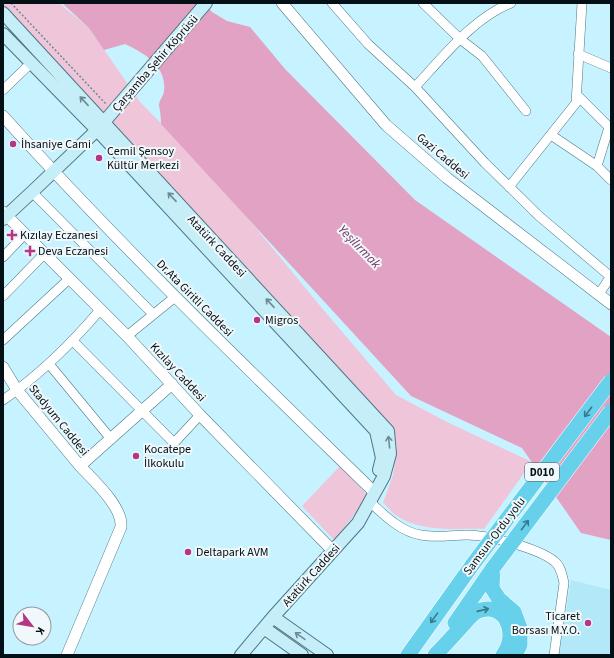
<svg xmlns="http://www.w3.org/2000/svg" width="614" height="658" font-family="'Source Sans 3',sans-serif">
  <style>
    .built { fill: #b3e8f8 }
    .green { fill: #efc5da }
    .water { fill: #e2a2c3 }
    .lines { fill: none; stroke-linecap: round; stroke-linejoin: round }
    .minor-casing { stroke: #4f7682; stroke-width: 10 }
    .tertiary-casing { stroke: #4f7682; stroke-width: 12 }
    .secondary-casing { stroke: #4f7682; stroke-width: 14 }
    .trunk-casing { stroke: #fff; stroke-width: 16 }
    .path { stroke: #6c8992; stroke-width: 1.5; stroke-dasharray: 2 2; stroke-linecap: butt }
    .minor { stroke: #fff; stroke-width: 9 }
    .tertiary { stroke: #fff; stroke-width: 11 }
    .secondary { stroke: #c6eef8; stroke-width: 12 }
    .trunk { stroke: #67d0eb; stroke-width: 15 }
    .trunk-bridge-casing { stroke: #fff; stroke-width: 16; stroke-linecap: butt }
    .trunk-bridge { stroke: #67d0eb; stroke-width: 15 }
    .oneway { stroke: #6e8a92 }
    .oneway2 { stroke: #3a7a8b }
    .poi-dot { fill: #b53684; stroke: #f0f8fb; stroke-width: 1.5 }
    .labels { text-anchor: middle; stroke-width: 4; stroke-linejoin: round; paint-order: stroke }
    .shield { fill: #f0f8fb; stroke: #4a565a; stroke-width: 1 }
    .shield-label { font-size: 11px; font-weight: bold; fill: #031015 }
    .street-label { font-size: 12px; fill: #031015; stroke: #f0f8fb }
    .poi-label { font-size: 12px; fill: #031015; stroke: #f0f8fb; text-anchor: start }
    .water-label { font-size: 13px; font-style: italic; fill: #792f5a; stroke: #f0f8fb }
  </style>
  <rect width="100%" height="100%" fill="#c7f2ff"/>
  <path class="built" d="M571,580l40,10v65h-52z"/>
  <path class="green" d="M3,3h56l30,25 52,75 72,73 108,131 75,88 51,27 85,40 -48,67c-29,-1 -61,4 -87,-13 -5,-3 -9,-9 -14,-13l10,-28 4,-29 -139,-159 -255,-281z
    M340,466l27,29 -2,6 -31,39 -32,-34z"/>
  <path class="water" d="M62,3h142l8,9 15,9 23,6 35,42 130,131 196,137v203l-30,-7 -59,-85 -111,-52 -250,-272c0,-7 -1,-13 -2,-19 0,-5 5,-9 5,-14 3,-25 -20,-38 -39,-47l-21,6 -15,-22z"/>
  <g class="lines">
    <g class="minor-casing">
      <path id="minor" d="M332,3l36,41 47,43 70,76 54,53 72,61
        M423,3l37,36 22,17 44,55
        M578,54l33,14
        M415,87c28,-30 58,-69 96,-84
        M3,90l28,-27
        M577,95l32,32 -12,39
        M551,135l46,31 14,14
        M509,187l67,-84 6,-100
        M32,192l121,122
        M3,257l22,-23
        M599,294l12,-18
        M3,296l41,-42
        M127,336l48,-39
        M3,340l66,-61
        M73,341l101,102 26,-28
        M49,364l62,75
        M3,400c37,-25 68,-56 97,-90
        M370,502c14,13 31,30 51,33 15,3 30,0 46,0 20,0 71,13 87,26 7,5 8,14 10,22l-10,72"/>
    </g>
    <g class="tertiary-casing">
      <path id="tertiary" d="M282,3l104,122 61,53 164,126
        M3,116c118,131 245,253 371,376
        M3,212l124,124 73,79 133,136
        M3,367l14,23 63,76 92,-82
        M67,655l54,-128c2,-20 -27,-46 -41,-61"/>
    </g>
    <g class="secondary-casing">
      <path id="secondary" d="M3,13l385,418 2,23 -6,22 -26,47 -85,94 -32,38
        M3,34l94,96 279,301 6,27 -3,12
        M104,122l102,-119
        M3,219l29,-27 65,-62
        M273,617l54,38
        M264,628l38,27"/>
    </g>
    <g class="trunk-casing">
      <path id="trunk" d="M493,569l-1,19 7,11 15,13 6,16v17l-5,10
        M455,623l38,-55
        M408,655l65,-91
        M435,655c10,-10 19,-20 28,-30 4,-4 8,-10 13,-13 28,-13 44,21 27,43"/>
    </g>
    <path class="path" d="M11,3l95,101"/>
    <use href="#minor" class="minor"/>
    <use href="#tertiary" class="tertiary"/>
    <use href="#secondary" class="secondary"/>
    <use href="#trunk" class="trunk"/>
    <g class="trunk-bridge-casing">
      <path id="trunk-bridge" d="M473,564l138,-183
        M493,568l118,-157"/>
    </g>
    <use href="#trunk-bridge" class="trunk-bridge"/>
  </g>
  <defs><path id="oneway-shaft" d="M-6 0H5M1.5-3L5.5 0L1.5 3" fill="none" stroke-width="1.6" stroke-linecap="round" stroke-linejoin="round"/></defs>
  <g class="oneway">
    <use href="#oneway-shaft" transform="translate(84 101) rotate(-133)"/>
    <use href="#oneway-shaft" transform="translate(172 197) rotate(-133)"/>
    <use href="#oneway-shaft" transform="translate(270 303) rotate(-133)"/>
    <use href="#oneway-shaft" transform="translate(389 442) rotate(-96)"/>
    <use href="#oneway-shaft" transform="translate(300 636) rotate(-145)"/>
  </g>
  <g class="oneway2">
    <use href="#oneway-shaft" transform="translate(588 412) rotate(127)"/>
    <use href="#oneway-shaft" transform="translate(525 525) rotate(-53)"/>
    <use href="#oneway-shaft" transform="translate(483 610) rotate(-13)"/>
    <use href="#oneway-shaft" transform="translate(434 618) rotate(126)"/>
  </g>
  <g class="poi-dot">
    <circle cx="13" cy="144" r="4"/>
    <circle cx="99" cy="158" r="4"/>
    <path d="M10 229h4v4h4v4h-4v4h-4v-4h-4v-4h4z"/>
    <path d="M28 245h4v4h4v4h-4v4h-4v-4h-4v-4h4z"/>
    <circle cx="257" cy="320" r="4"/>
    <circle cx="136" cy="456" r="4"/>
    <circle cx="188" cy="552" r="4"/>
    <circle cx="588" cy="623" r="4"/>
  </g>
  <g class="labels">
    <rect class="shield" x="525" y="463" width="34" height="18" rx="3"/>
    <g class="shield-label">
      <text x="542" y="476">D010</text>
    </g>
    <g class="street-label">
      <text transform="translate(155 63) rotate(-49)" y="4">Çarşamba Şehir Köprüsü</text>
      <text transform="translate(443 156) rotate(40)" y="4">Gazi Caddesi</text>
      <text transform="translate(217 246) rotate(47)" y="4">Atatürk Caddesi</text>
      <text transform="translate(195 298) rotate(45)" y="4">Dr.Ata Giritli Caddesi</text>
      <text transform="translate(178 372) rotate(47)" y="4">Kızılay Caddesi</text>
      <text transform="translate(59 420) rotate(51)" y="4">Stadyum Caddesi</text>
      <text transform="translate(494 536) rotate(-53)" y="4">Samsun-Ordu yolu</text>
      <text transform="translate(311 575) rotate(-48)" y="4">Atatürk Caddesi</text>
    </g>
    <g class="poi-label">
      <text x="21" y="148">İhsaniye Cami</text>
      <text x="107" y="155">Cemil Şensoy<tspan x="107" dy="14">Kültür Merkezi</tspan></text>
      <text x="20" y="239">Kızılay Eczanesi</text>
      <text x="38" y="255">Deva Eczanesi</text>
      <text x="265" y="324">Migros</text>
      <text x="144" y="453">Kocatepe<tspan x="144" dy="14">İlkokulu</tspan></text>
      <text x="196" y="556">Deltapark AVM</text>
      <text x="580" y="620" text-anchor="end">Ticaret<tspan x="580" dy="14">Borsası M.Y.O.</tspan></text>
    </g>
    <g class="water-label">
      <text transform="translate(360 246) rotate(46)" y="5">Yeşilırmak</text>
    </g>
  </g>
  <rect width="614" height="658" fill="none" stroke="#031015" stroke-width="8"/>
  <g transform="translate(32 626) rotate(121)"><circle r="19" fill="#f0f8fb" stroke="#919b9f"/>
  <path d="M0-3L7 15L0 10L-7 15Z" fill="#b53684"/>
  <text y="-6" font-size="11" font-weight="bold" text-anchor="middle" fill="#031015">K</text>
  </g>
</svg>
